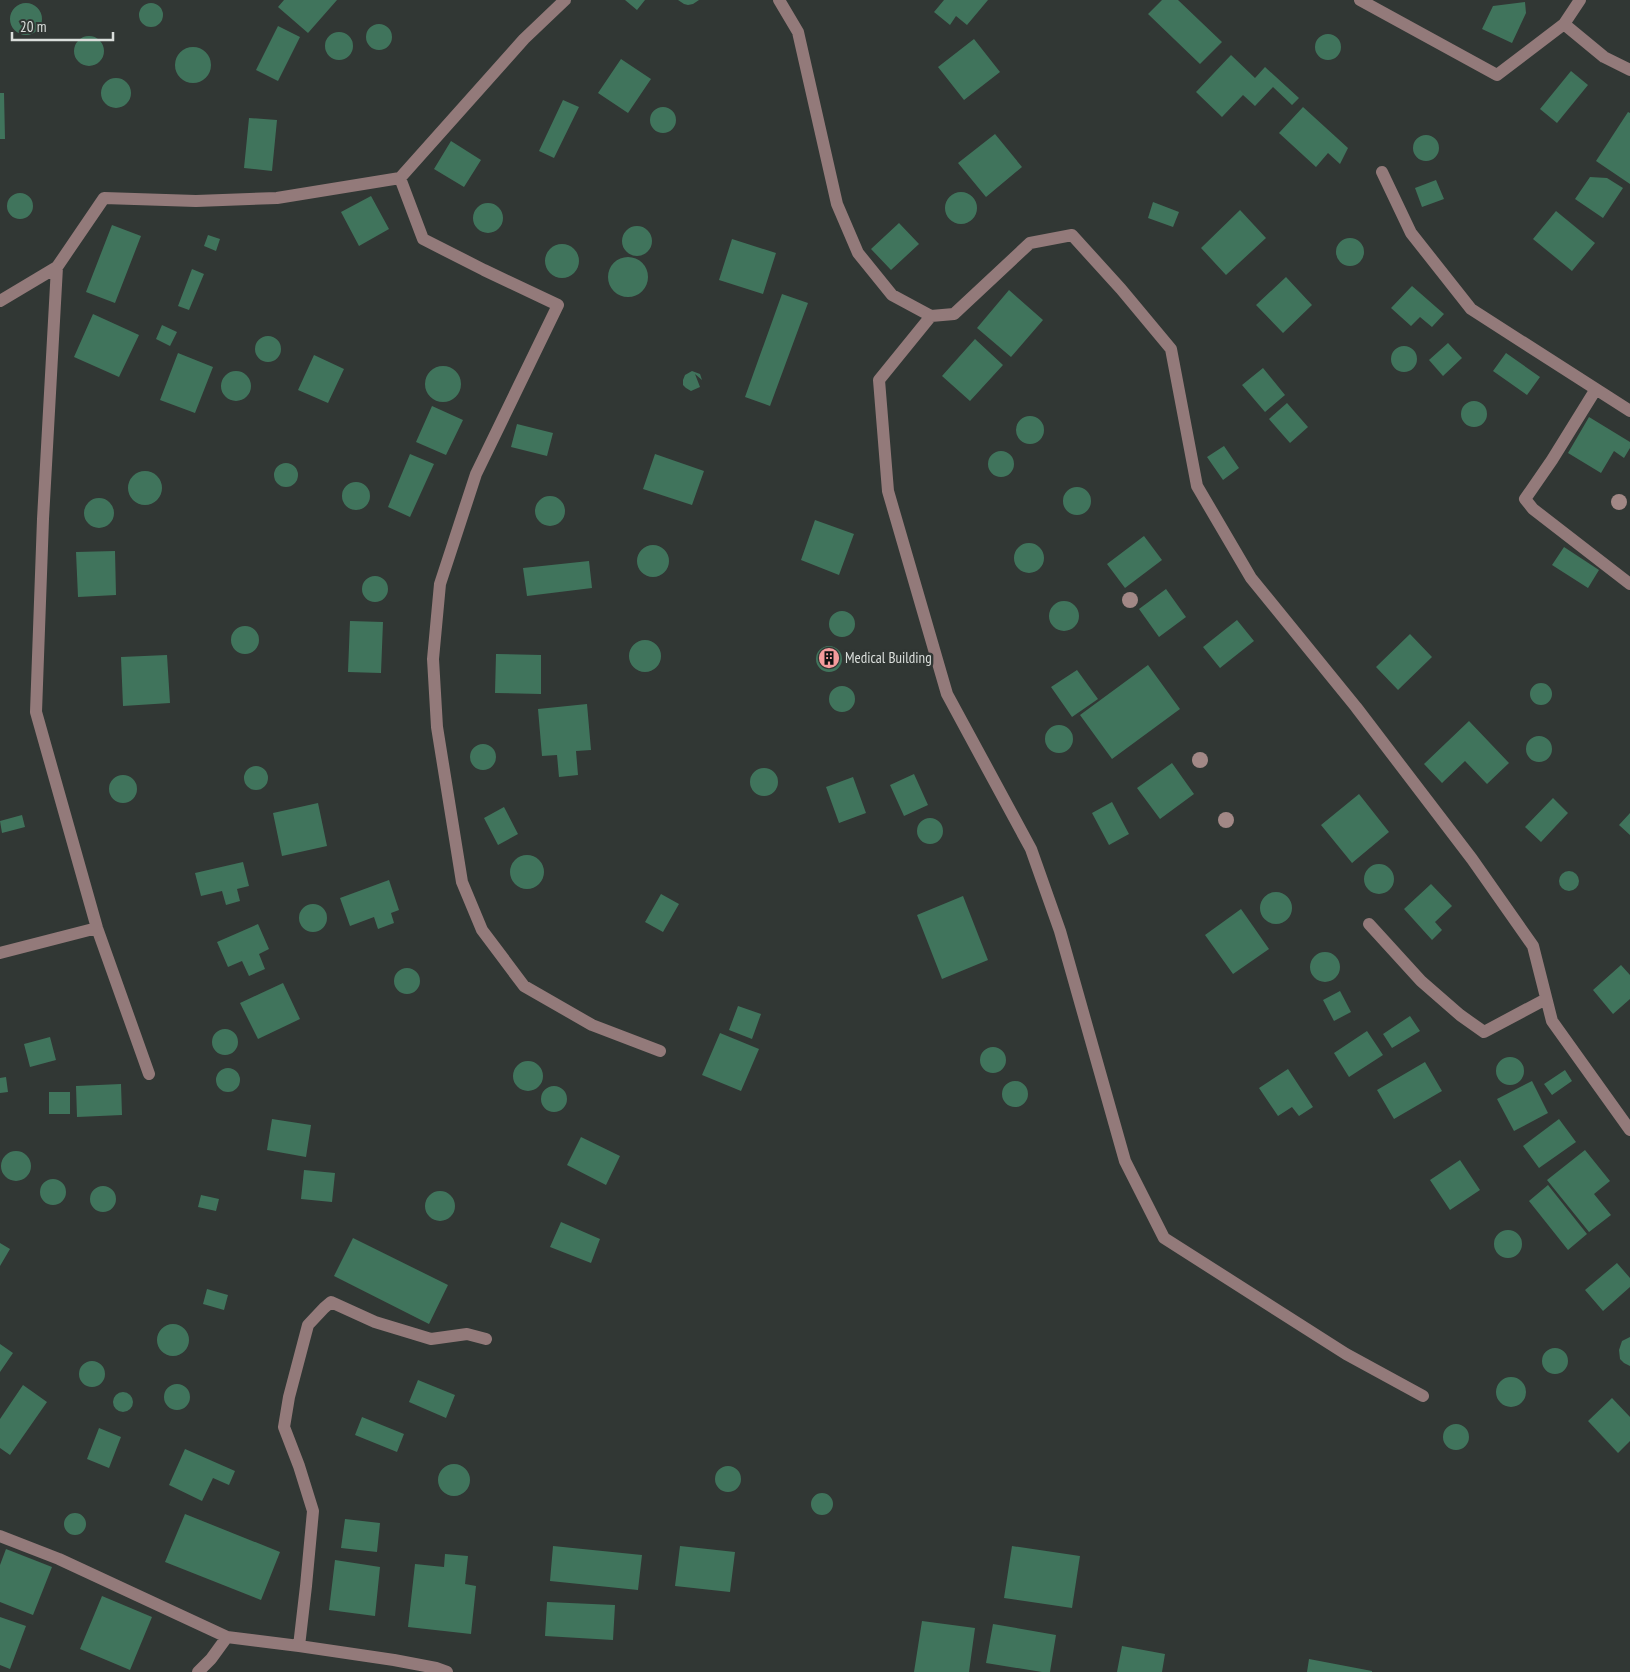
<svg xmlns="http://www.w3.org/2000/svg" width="1630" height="1672" font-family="'PT Sans Narrow',sans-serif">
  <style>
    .building { fill: #40745c }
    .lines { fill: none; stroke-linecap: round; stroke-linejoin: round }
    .minor { stroke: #937a7a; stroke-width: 12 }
    .tree { fill: #a28886 }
    .labels { text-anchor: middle; stroke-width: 5; stroke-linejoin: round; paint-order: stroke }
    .poi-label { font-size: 15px; fill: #dadedb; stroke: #313734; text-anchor: start }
  </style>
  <rect width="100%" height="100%" fill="#313734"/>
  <path class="building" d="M284,0h53l-29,33 -30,-26z
    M625,0h20l-8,10z
    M678,0h21l-6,4 -5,1 -4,-1z
    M944,0h44l-21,25 -11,-9 -6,9 -16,-13z
    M1162,0h16l44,42 -22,22 -52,-50z
    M1525,2l1,11 -14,30 -30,-14 11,-23z
    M139 15a12 12 0 1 1 24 0a12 12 0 1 1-24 0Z
    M10 19a16 16 0 1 1 32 0a16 16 0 1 1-32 0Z
    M366 37a13 13 0 1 1 26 0a13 13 0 1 1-26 0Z
    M278,26l22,11 -22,44 -22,-11z
    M325 46a14 14 0 1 1 28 0a14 14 0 1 1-28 0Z
    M1315 47a13 13 0 1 1 26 0a13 13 0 1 1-26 0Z
    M74 51a15 15 0 1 1 30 0a15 15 0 1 1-30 0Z
    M974,39l26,33 -36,28 -26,-33z
    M175 65a18 18 0 1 1 36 0a18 18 0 1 1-36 0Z
    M1231,55l24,23 10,-11 34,31 -7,7 -19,-18 -18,19 -12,-11 -21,22 -26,-25z
    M621,59l30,20 -23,34 -30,-20z
    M1571,71l17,14 -31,38 -17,-14z
    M101 93a15 15 0 1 1 30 0a15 15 0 1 1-30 0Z
    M0,93h4l1,46h-5z
    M563,100l16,7 -25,51 -15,-7z
    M650 120a13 13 0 1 1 26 0a13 13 0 1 1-26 0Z
    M1303,107l45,41 -8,16 -12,-11 -12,14 -37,-34z
    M1628,112l2,1v71l-34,-23z
    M249,118l28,2 -5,51 -28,-3z
    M995,134l27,33 -36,30 -28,-34z
    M1413 148a13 13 0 1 1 26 0a13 13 0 1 1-26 0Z
    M451,141l30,19 -17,27 -30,-18z
    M1590,177l17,1 16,10 -20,30 -28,-19z
    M1436,180l8,19 -22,8 -7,-19z
    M945 208a16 16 0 1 1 32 0a16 16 0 1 1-32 0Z
    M7 206a13 13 0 1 1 26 0a13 13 0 1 1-26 0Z
    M371,196l18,33 -30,17 -18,-34z
    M1153,202l26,10 -6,15 -25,-9z
    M473 218a15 15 0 1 1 30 0a15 15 0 1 1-30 0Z
    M1240,210l26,28 -40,37 -25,-27z
    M1556,211l39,32 -23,28 -39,-32z
    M899,223l20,21 -28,26 -20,-21z
    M112,225l29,11 -26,67 -29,-11z
    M622 241a15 15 0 1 1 30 0a15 15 0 1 1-30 0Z
    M208,235l12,4 -4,12 -12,-5z
    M1336 252a14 14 0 1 1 28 0a14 14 0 1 1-28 0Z
    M732,239l44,14 -13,41 -44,-14z
    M545 261a17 17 0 1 1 34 0a17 17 0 1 1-34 0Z
    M608 277a20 20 0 1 1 40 0a20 20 0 1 1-40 0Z
    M192,269l12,5 -15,36 -11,-4z
    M1286,277l26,28 -29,28 -27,-28z
    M1412,286l32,28 -12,13 -12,-10 -9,9 -20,-18z
    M1009,290l34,30 -32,37 -34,-29z
    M782,294l26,9 -38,103 -25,-9z
    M93,314l46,21 -20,42 -45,-20z
    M162,325l15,7 -7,14 -14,-7z
    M255 349a13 13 0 1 1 26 0a13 13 0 1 1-26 0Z
    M975,339l28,26 -33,36 -28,-25z
    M1448,343l14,15 -19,18 -14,-16z
    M1391 359a13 13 0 1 1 26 0a13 13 0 1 1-26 0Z
    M178,353l35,14 -18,46 -35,-13z
    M1506,353l34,24 -13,18 -34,-24z
    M314,355l30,14 -16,34 -30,-13z
    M425 384a18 18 0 1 1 36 0a18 18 0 1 1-36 0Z
    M1263,368l22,27 -20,17 -23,-27z
    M221 386a15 15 0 1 1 30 0a15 15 0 1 1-30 0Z
    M692,371l8,3 2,6 -7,-6 5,13 -9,4 -5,-3 -3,-3v-5l2,-5z
    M1461 414a13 13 0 1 1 26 0a13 13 0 1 1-26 0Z
    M1287,403l21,24 -18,16 -21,-24z
    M432,406l31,14 -17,35 -30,-13z
    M1016 430a14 14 0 1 1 28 0a14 14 0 1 1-28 0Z
    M1589,417l41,25v6l-6,10 -10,-7 -13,22 -33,-20z
    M517,424l36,9 -6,23 -36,-9z
    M1224,446l15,22 -16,12 -16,-23z
    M988 464a13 13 0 1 1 26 0a13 13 0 1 1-26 0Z
    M410,454l24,10 -24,53 -22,-10z
    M655,454l49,17 -12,34 -49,-16z
    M274 475a12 12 0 1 1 24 0a12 12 0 1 1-24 0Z
    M128 488a17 17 0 1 1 34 0a17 17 0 1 1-34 0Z
    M342 496a14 14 0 1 1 28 0a14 14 0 1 1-28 0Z
    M1063 501a14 14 0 1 1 28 0a14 14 0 1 1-28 0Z
    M535 511a15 15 0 1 1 30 0a15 15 0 1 1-30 0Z
    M84 513a15 15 0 1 1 30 0a15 15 0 1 1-30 0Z
    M815,520l39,14 -15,41 -38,-15z
    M1144,536l18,24 -37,28 -18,-24z
    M1014 558a15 15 0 1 1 30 0a15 15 0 1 1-30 0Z
    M637 561a16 16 0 1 1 32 0a16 16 0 1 1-32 0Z
    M1564,547l35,23 -11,18 -36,-23z
    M115,551l1,44 -38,2 -2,-45z
    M589,561l3,27 -65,8 -4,-28z
    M362 589a13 13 0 1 1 26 0a13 13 0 1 1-26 0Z
    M1166,589l20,28 -27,20 -20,-28z
    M1049 616a15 15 0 1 1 30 0a15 15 0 1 1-30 0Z
    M829 624a13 13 0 1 1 26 0a13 13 0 1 1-26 0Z
    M1237,620l17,21 -34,27 -17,-21z
    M350,621l33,1 -2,51 -33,-1z
    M231 640a14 14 0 1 1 28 0a14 14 0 1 1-28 0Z
    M1410,634l22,23 -34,33 -22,-23z
    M629 656a16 16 0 1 1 32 0a16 16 0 1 1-32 0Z
    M816 659a13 13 0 1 1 26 0a13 13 0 1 1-26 0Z
    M496,654l45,1v39l-46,-1z
    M167,655l3,48 -47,3 -2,-49z
    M1148,665l32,44 -68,50 -32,-44z
    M1077,670l21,29 -26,18 -21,-30z
    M1530 694a11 11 0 1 1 22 0a11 11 0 1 1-22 0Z
    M829 699a13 13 0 1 1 26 0a13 13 0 1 1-26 0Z
    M587,704l4,46 -15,1 2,24 -19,2 -2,-22 -15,1 -4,-47z
    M1469,721l40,42 -22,21 -22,-23 -23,22 -18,-19z
    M1045 739a14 14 0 1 1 28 0a14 14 0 1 1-28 0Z
    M1526 749a13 13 0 1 1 26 0a13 13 0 1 1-26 0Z
    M470 757a13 13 0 1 1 26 0a13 13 0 1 1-26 0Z
    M1172,763l22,31 -34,25 -23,-31z
    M244 778a12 12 0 1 1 24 0a12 12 0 1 1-24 0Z
    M750 782a14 14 0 1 1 28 0a14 14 0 1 1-28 0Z
    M914,774l14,31 -24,11 -14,-31z
    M109 789a14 14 0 1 1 28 0a14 14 0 1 1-28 0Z
    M853,777l13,36 -27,10 -13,-36z
    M1359,794l30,38 -37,31 -31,-38z
    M1553,798l15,15 -27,29 -16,-15z
    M1112,802l17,32 -20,11 -17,-32z
    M318,803l9,43 -45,10 -9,-43z
    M504,807l14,27 -20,11 -14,-27z
    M1630,813v22l-11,-10z
    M22,815l3,12 -23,6 -2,-12z
    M917 831a13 13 0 1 1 26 0a13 13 0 1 1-26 0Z
    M510 872a17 17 0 1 1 34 0a17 17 0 1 1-34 0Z
    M243,862l6,24 -12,3 3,12 -14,4 -4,-14 -21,5 -6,-23z
    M1364 879a15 15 0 1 1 30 0a15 15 0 1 1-30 0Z
    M1559 881a10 10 0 1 1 20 0a10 10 0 1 1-20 0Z
    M389,880l10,30 -8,3 3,10 -16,6 -4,-12 -24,9 -10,-28z
    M1431,884l21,22 -17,16 7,8 -10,10 -28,-31z
    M1260 908a16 16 0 1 1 32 0a16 16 0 1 1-32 0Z
    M661,894l18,10 -16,28 -18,-10z
    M963,896l25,64 -46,19 -25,-64z
    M299 918a14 14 0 1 1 28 0a14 14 0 1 1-28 0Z
    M1241,909l28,40 -36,25 -28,-39z
    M258,924l11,25 -10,5 6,15 -16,7 -7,-15 -14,6 -11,-25z
    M1310 967a15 15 0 1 1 30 0a15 15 0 1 1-30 0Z
    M1621,965l9,10v24l-17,15 -20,-24z
    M394 981a13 13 0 1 1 26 0a13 13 0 1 1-26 0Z
    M283,983l17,36 -42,20 -18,-36z
    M1340,991l11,21 -17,9 -11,-21z
    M738,1006l23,8 -9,25 -23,-9z
    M1410,1016l10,15 -28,17 -9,-14z
    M212 1042a13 13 0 1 1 26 0a13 13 0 1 1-26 0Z
    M1367,1031l16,24 -34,22 -15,-24z
    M720,1033l39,16 -18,42 -39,-16z
    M50,1037l6,23 -26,7 -6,-23z
    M980 1060a13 13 0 1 1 26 0a13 13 0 1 1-26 0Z
    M1496 1071a14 14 0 1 1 28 0a14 14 0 1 1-28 0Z
    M513 1076a15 15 0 1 1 30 0a15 15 0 1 1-30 0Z
    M1425,1062l17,29 -48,28 -17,-29z
    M216 1080a12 12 0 1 1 24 0a12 12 0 1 1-24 0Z
    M1288,1069l25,38 -14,9 -7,-9 -14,9 -19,-28z
    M1565,1070l7,11 -20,14 -8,-11z
    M6,1077l2,15 -8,1v-15z
    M1532,1081l16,32 -34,18 -17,-32z
    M1002 1094a13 13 0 1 1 26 0a13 13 0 1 1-26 0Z
    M121,1084l1,31 -45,2 -1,-31z
    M541 1099a13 13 0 1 1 26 0a13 13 0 1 1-26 0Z
    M49,1092h21v22h-21z
    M272,1119l39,6 -5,32 -39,-7z
    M1559,1119l17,23 -37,26 -16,-22z
    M581,1137l39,19 -14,29 -39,-20z
    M1585,1150l25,31 -16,13 17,21 -22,17 -42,-52z
    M1 1166a15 15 0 1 1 30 0a15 15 0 1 1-30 0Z
    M1460,1160l20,30 -30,20 -20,-30z
    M304,1170l31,3 -3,29 -31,-3z
    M40 1192a13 13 0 1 1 26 0a13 13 0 1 1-26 0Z
    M1548,1185l39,49 -19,16 -39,-49z
    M90 1199a13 13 0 1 1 26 0a13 13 0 1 1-26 0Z
    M425 1206a15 15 0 1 1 30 0a15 15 0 1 1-30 0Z
    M201,1195l18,4 -3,12 -18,-4z
    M561,1222l39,17 -9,24 -41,-16z
    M1494 1244a14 14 0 1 1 28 0a14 14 0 1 1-28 0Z
    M353,1238l95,47 -19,39 -95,-48z
    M0,1243l10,6 -10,17z
    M1617,1263l13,15v9l-27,24 -18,-21z
    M207,1289l21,6 -4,15 -21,-6z
    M157 1340a16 16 0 1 1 32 0a16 16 0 1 1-32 0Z
    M1630,1337v29l-6,-3 -4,-4 -1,-9 3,-9z
    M0,1344l13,9 -13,19z
    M1542 1361a13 13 0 1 1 26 0a13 13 0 1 1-26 0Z
    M79 1374a13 13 0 1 1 26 0a13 13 0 1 1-26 0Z
    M1496 1392a15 15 0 1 1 30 0a15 15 0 1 1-30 0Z
    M418,1380l37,15 -9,23 -37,-16z
    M164 1397a13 13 0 1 1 26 0a13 13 0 1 1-26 0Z
    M23,1385l24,17 -37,53 -10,-7v-29z
    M113 1402a10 10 0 1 1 20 0a10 10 0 1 1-20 0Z
    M1612,1398l18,19v24l-12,12 -30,-32z
    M362,1417l42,17 -7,18 -42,-17z
    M1443 1437a13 13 0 1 1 26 0a13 13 0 1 1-26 0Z
    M99,1428l22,9 -12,31 -22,-9z
    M185,1449l50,22 -6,14 -16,-7 -11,23 -33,-16z
    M438 1480a16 16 0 1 1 32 0a16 16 0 1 1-32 0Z
    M715 1479a13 13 0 1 1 26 0a13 13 0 1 1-26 0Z
    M811 1504a11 11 0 1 1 22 0a11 11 0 1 1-22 0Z
    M64 1524a11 11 0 1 1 22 0a11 11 0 1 1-22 0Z
    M185,1514l95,38 -19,48 -96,-38z
    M345,1519l35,4 -3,29 -36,-4z
    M553,1546l89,9 -4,35 -88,-9z
    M680,1546l55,6 -5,40 -55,-6z
    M1012,1546l68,10 -8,52 -68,-10z
    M6,1549l46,18 -19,48 -33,-13v-37z
    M445,1554l23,2 -3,28 11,2 -5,48 -63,-7 7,-63 29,3z
    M335,1560l45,7 -5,49 -46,-6z
    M102,1596l50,21 -22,53 -50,-21z
    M547,1602l68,3 -2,35 -68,-4z
    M0,1617l26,9 -16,43 -10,-4z
    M922,1621l53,7 -6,44h-55z
    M993,1624l63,11 -6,37h-8l-56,-9z
    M1122,1646l43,8 -3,18h-45z
    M1309,1659l63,12v1h-65z"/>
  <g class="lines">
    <path class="minor" d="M779,0l19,32 39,172 21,49 34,42 39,21 23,-2 76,-71 42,-8 49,54 50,60 26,137 54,92 105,129 116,152 61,87 19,75 78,109
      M1360,0l137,75 67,-51 40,33 26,13
      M1564,24l16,-24
      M1382,172l29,61 60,76 159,102
      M400,178l23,61 61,31 74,35 -82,169 -36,110 -7,75 4,68 25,155 20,48 42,56 68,39 68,26
      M57,267l-14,252 -7,193 61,216 52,146
      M0,301l57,-34 47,-69 92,3 81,-3 123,-20 124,-139 41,-39
      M931,316l-52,64 9,111 59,203 84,155 29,82 65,230 39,77 182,116 77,42
      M1596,389l-44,71 -27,39 8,10 97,75
      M1369,924l52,57 39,34 24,17 62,-33
      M0,953l97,-25
      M0,1536l59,23 168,78 72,9 95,14 42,8 11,4
      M299,1646l7,-60 7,-75 -14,-45 -15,-39 5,-30 19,-72 16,-17 7,-6 44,20 56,17 36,-5 19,5
      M198,1672l13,-13 16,-22"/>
  </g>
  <g class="tree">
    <circle cx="1619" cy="502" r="8"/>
    <circle cx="1130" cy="600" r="8"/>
    <circle cx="1200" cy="760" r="8"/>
    <circle cx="1226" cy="820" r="8"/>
  </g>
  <defs>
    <g id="building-disc" transform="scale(1.125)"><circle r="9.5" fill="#f59b9c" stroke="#313734"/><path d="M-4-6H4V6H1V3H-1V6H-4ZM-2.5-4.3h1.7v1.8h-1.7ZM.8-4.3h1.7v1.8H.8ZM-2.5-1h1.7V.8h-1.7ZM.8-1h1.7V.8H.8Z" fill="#111"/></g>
  </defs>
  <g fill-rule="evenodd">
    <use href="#building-disc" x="829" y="658"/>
  </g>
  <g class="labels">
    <g class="poi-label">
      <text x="845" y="663">Medical Building</text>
    </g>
  </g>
  <path d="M12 32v8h101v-8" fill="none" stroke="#dadedb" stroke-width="2.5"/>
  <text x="20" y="32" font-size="15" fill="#dadedb" stroke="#313734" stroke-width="4" paint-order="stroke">20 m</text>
</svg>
